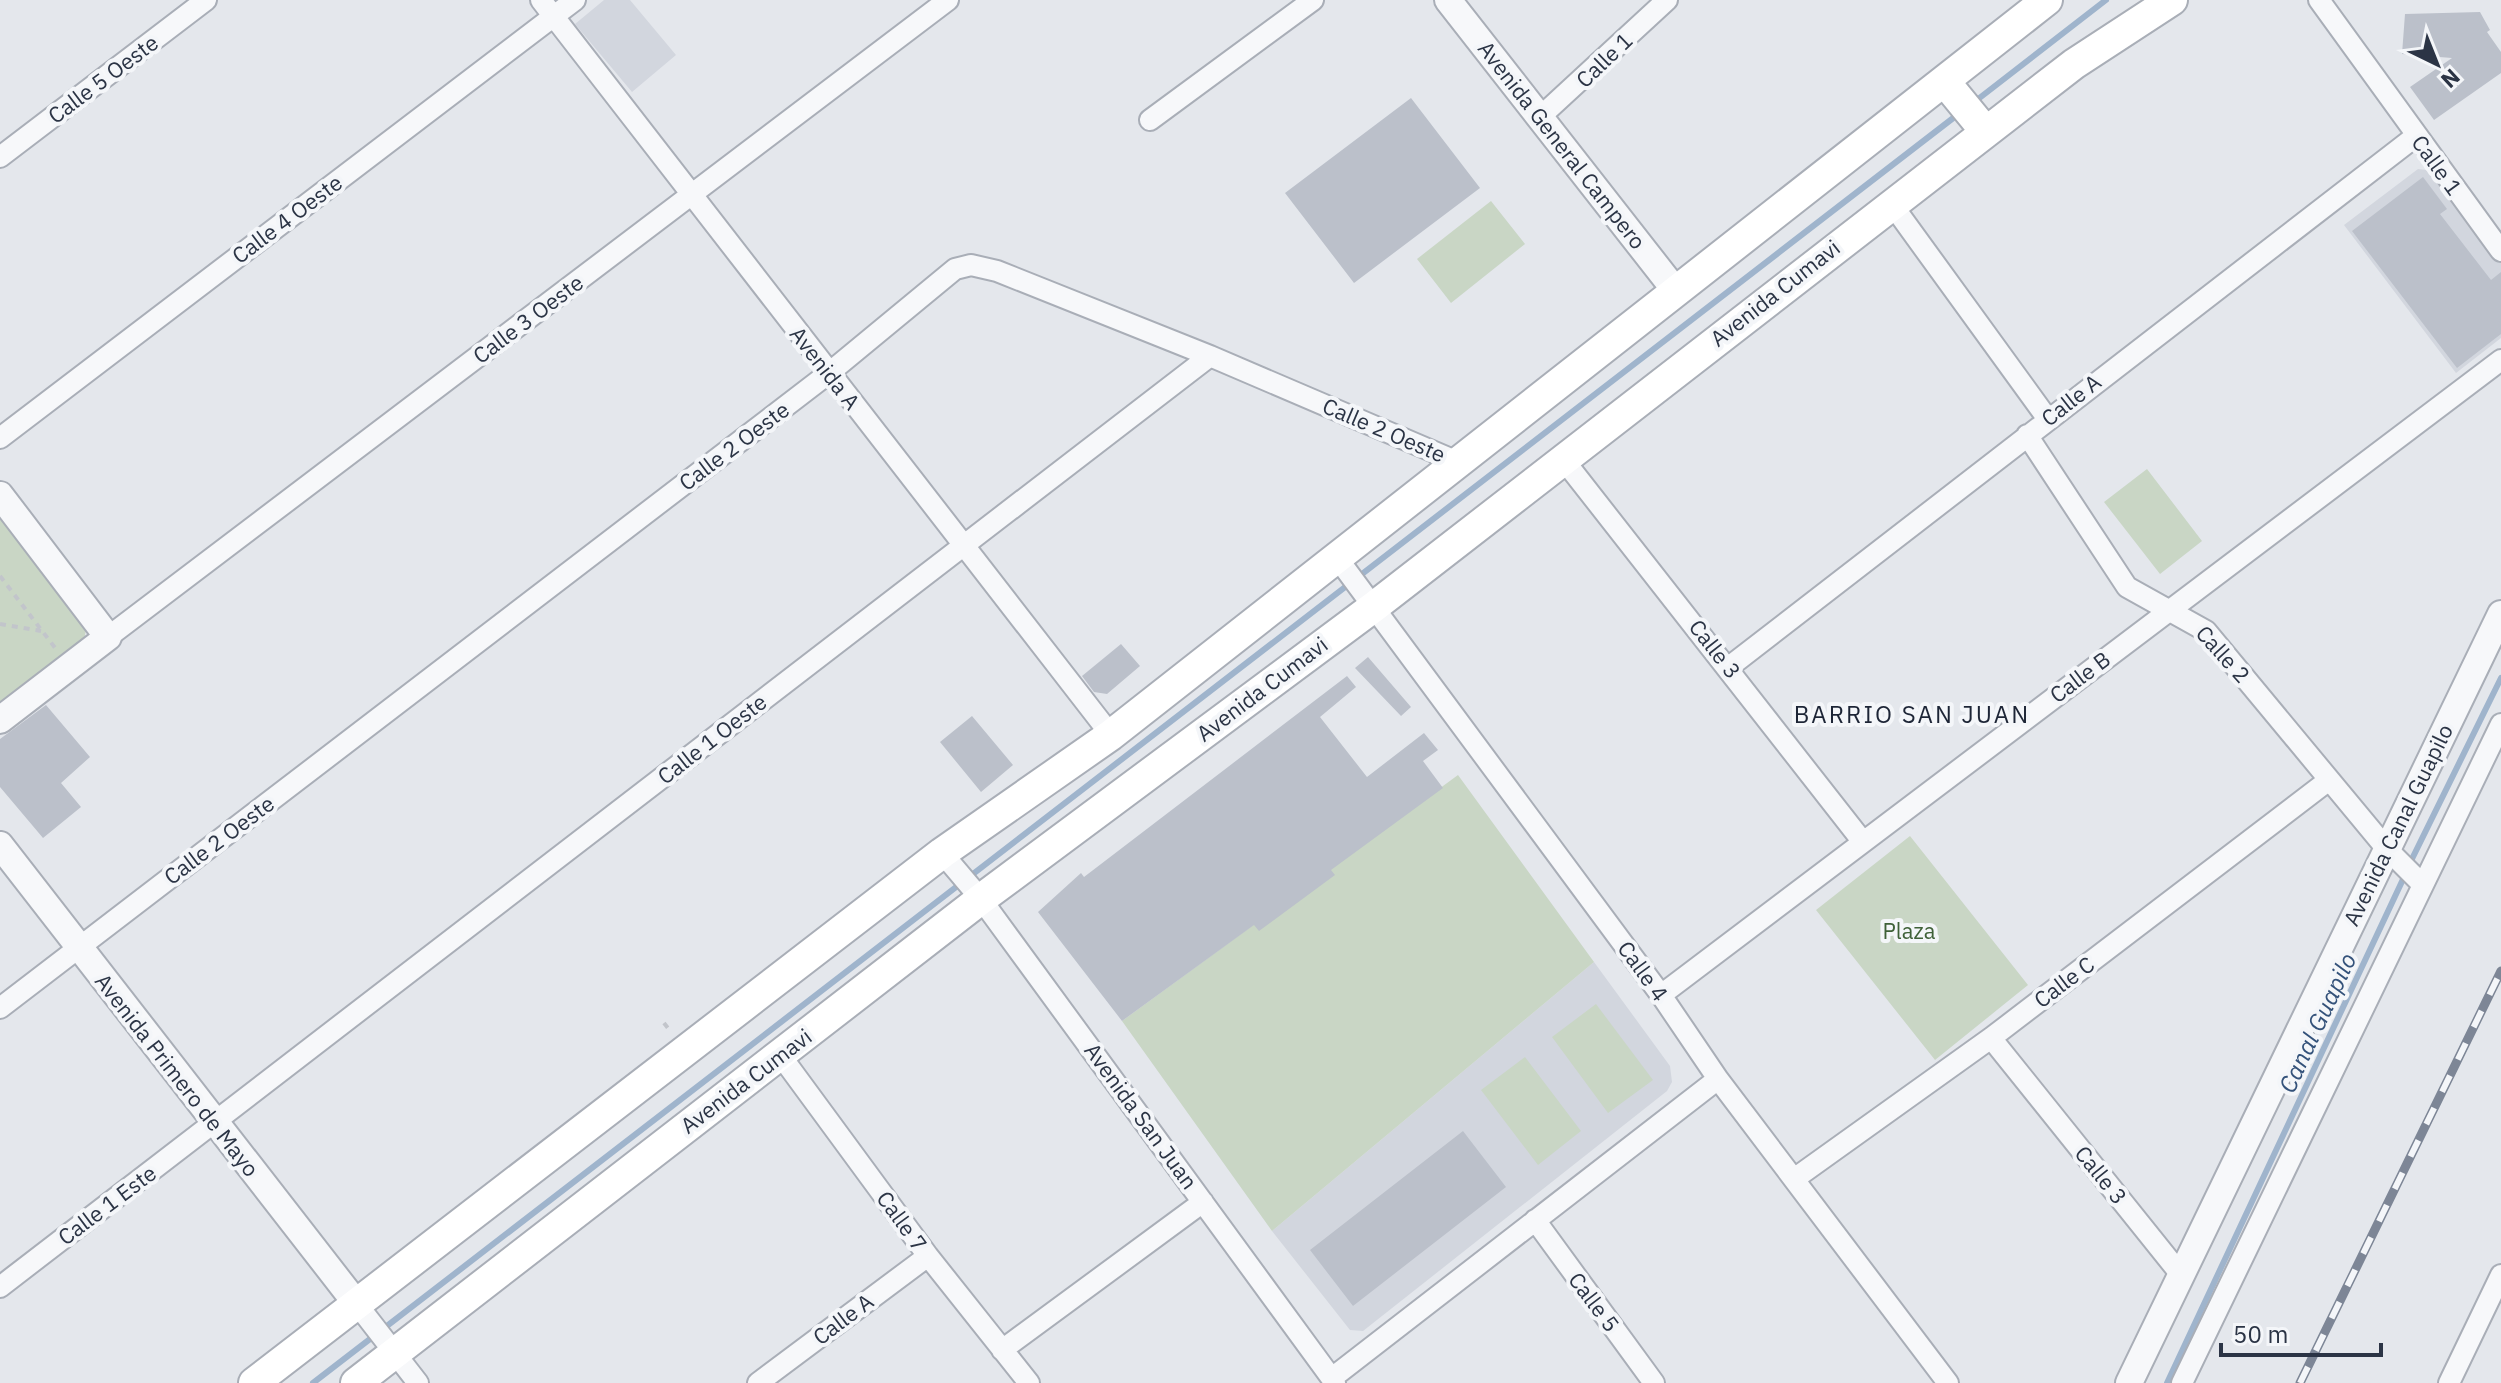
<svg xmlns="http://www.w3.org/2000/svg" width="2501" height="1383" font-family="'IBM Plex Sans',sans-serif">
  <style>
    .built { fill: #d2d6de }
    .green { fill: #c9d6c5 }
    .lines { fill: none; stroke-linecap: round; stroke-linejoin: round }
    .stream { stroke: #9fb4cc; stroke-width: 6 }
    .building { fill: #bbc0ca }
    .minor-casing { stroke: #a9aeb7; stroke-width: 24 }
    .tertiary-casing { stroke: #a9aeb7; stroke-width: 30 }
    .secondary-casing { stroke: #a9aeb7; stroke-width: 34 }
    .path { stroke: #c2c5cb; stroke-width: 4; stroke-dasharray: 6 6; stroke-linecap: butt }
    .minor { stroke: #f7f8fa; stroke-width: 20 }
    .tertiary { stroke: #f7f8fa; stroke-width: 26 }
    .secondary { stroke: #fff; stroke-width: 30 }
    .rail-casing { stroke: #7d8696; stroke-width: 9 }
    .rail { stroke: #f4f6f9; stroke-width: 6; stroke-dasharray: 18; stroke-linecap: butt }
    .labels { text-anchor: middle; stroke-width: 8; stroke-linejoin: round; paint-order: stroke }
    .street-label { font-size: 22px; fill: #2b3445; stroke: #f4f6f9 }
    .park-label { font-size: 22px; fill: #3f6138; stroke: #f4f6f9 }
    .neighbourhood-label { font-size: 24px; letter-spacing: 2px; fill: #1d2536; stroke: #f4f6f9 }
    .water-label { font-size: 24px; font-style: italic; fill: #34527a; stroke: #f4f6f9 }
  </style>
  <rect width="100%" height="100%" fill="#e4e7ec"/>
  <path class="built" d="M604,0h26l46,55 -44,37 -57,-68z
    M2418,169l17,2 66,87v80l-45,35 -112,-148z
    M1594,962l76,104 2,16 -5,9 -304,240 -13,-1 -78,-99z"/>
  <path class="green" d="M1491,201l34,43 -74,59 -34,-44z
    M2147,469l55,72 -42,33 -56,-72z
    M0,513l86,117 -3,15 -83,62z
    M1458,775l136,187 -322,269 -150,-210z
    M1910,836l118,149 -93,75 -119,-150z
    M1596,1004l57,76 -45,33 -56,-76z
    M1525,1057l56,74 -43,34 -57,-75z"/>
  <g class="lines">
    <path class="stream" d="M1973,103l133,-103
      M2409,865l92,-187
      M313,1383l1648,-1271
      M2167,1383l238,-508"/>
  </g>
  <path class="building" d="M2480,12l10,18 -3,2 14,20v21l-67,47 -24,-33 42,-29 -50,-4 3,-40z
    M1411,98l69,90 -126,95 -69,-90z
    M2423,177l24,32 -7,5 51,66 10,-8v62l-44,34 -105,-137z
    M1121,644l19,22 -33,28 -13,-2 -12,-16z
    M1368,657l43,50 -10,9 -46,-48z
    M1347,676l9,11 -36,30 47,60 57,-44 14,17 -15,11 20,27 -112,82 4,5 -76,56 -5,-6 -132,96 -84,-109 43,-39 3,4z
    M46,705l44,52 -29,26 20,24 -38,31 -43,-51v-48z
    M972,716l41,49 -32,27 -41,-50z
    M1463,1131l43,56 -153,119 -43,-56z"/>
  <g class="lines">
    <g class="minor-casing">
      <path id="minor" d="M541,0l570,735
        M2319,0l182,251
        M1539,118l128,-118
        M1150,120l163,-120
        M0,157l206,-157
        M1891,203l156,215
        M2027,435l100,152 79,44 180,217 37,37
        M0,438l575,-438
        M1563,459l300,383
        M1338,559l323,436 57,84 230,304
        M108,637l840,-637
        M1729,667l687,-531
        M942,853l39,46 354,484
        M1661,995l840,-635
        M0,1008l829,-635 126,-104 16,-4 26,6 213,85 250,107
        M1991,1038l191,238
        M781,1056l147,200 101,127
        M1794,1179l197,-141 338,-258
        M1535,1220l119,163
        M0,1287l1210,-931
        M356,1303l62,80
        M1002,1350l201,-148
        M1332,1378l386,-299
        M758,1383l170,-127
        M2182,1383l319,-659
        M2449,1383l52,-108"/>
    </g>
    <g class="tertiary-casing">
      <path id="tertiary" d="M1448,0l227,290
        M0,495l108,142 -108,83
        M0,845l356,458
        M2129,1383l372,-769"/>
    </g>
    <g class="secondary-casing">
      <path id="secondary" d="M1945,82l41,50
        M254,1383l688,-530 169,-118 936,-735
        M356,1383l625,-484 394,-293 699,-542 98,-64"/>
    </g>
    <path class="path" d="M0,576l56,73
      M0,624l41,7
      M664,1023l7,9"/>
    <use href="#minor" class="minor"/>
    <use href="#tertiary" class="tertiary"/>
    <use href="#secondary" class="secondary"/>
    <g class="rail-casing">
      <path id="rail" d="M2300,1383l201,-412"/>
    </g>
    <use href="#rail" class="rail"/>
  </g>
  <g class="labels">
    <g class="street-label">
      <text transform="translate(1604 60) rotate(-44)" y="8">Calle 1</text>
      <text transform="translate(103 79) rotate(-37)" y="8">Calle 5 Oeste</text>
      <text transform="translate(1562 145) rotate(52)" y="8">Avenida General Campero</text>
      <text transform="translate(2437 165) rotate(54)" y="8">Calle 1</text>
      <text transform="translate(287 219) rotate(-37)" y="8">Calle 4 Oeste</text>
      <text transform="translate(1775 293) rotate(-38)" y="8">Avenida Cumavi</text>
      <text transform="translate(528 319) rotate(-37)" y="8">Calle 3 Oeste</text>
      <text transform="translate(825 368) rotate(52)" y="8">Avenida A</text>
      <text transform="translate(2071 400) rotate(-38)" y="8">Calle A</text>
      <text transform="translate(1384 430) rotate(23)" y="8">Calle 2 Oeste</text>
      <text transform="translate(734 446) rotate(-37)" y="8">Calle 2 Oeste</text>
      <text transform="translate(1715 649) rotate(52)" y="8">Calle 3</text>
      <text transform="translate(2223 654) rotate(48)" y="8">Calle 2</text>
      <text transform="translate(2080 677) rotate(-37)" y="8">Calle B</text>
      <text transform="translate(1262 689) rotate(-37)" y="8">Avenida Cumavi</text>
      <text transform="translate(712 739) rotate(-38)" y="8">Calle 1 Oeste</text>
      <text transform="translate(2398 825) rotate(-64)" y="8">Avenida Canal Guapilo</text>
      <text transform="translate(219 840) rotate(-37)" y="8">Calle 2 Oeste</text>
      <text transform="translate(1643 971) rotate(54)" y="8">Calle 4</text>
      <text transform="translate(2064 982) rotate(-37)" y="8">Calle C</text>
      <text transform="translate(177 1075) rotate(52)" y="8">Avenida Primero de Mayo</text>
      <text transform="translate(746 1081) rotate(-37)" y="8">Avenida Cumavi</text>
      <text transform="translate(1141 1116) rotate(54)" y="8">Avenida San Juan</text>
      <text transform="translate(2101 1175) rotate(51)" y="8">Calle 3</text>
      <text transform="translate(107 1205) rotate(-37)" y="8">Calle 1 Este</text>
      <text transform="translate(902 1221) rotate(54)" y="8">Calle 7</text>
      <text transform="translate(1594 1302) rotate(53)" y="8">Calle 5</text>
      <text transform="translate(843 1319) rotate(-37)" y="8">Calle A</text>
    </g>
    <g class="park-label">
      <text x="1909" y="939">Plaza</text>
    </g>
    <g class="neighbourhood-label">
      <text x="1912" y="723">BARRIO SAN JUAN</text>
    </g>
    <g class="water-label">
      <text transform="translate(2318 1023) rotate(-65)" y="8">Canal Guapilo</text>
    </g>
  </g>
  <g transform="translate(2437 64) rotate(137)" stroke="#f4f6f9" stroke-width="6" paint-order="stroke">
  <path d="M0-6L14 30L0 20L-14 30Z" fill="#2b3445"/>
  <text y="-12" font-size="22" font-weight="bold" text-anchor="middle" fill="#2b3445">N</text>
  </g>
  <path d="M2221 1343v12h160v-12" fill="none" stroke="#2b3445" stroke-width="4"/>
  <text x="2233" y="1343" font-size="24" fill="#2b3445" stroke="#f4f6f9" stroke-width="6" paint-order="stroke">50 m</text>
</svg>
